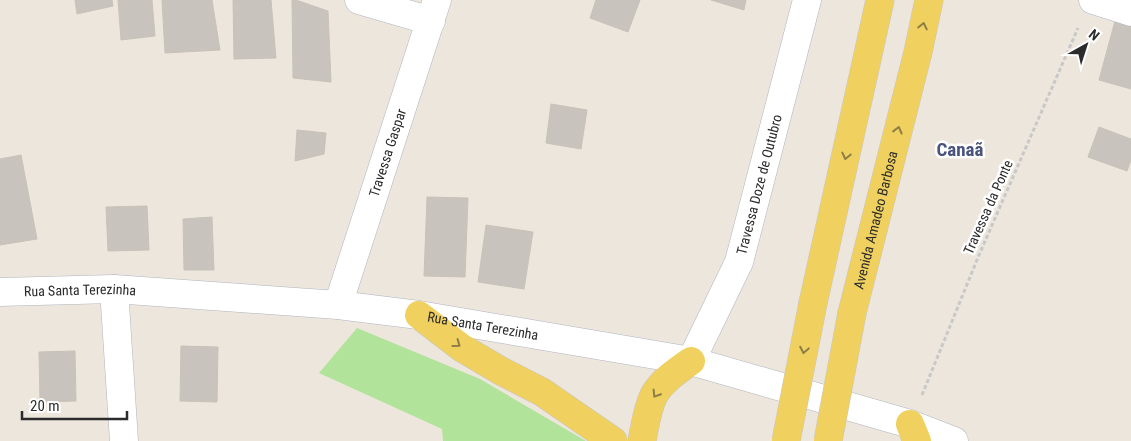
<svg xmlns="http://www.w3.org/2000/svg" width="1131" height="441" font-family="'Roboto Condensed',sans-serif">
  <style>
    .green { fill: #b2e39a }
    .building { fill: #c8c3bd; stroke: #c8c2b7 }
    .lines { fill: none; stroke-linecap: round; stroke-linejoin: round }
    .minor-casing { stroke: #b1b4bf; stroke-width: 29 }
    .major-casing { stroke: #c8c8c8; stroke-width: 29 }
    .path { stroke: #c8c8c8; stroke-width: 3; stroke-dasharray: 4 2.5; stroke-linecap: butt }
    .minor { stroke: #fff; stroke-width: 28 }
    .major { stroke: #f0d05f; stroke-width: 28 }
    .major-bridge-casing { stroke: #c8c8c8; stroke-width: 29; stroke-linecap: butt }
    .major-bridge { stroke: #f0d05f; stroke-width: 28 }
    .oneway { stroke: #8e7e45 }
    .labels { text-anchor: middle; stroke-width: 5; stroke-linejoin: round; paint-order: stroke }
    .street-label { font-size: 14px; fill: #2b2b2b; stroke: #fff }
    .district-label { font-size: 19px; font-weight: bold; fill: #4b547c; stroke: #fff }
  </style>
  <rect width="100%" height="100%" fill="#ede6dd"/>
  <path class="green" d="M357,328l123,51 106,62h-143l-1,-12 -123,-56z"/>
  <path class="building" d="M75,0h37l1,6 -36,8z
    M118,0h34l3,36 -34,4z
    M162,0h50l8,50 -55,3z
    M233,0h38l5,58 -42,1z
    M292,0h4l32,11 3,71 -38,-4z
    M596,0h44l-12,32 -38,-14z
    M711,0h35l-2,10z
    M1115,21l16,5v63l-32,-9z
    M551,104l36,6 -6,39 -35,-6z
    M1099,127l32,12v21l-4,11 -39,-14z
    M297,130l29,3 -2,21 -29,7z
    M21,155l16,84 -37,6v-86z
    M427,197l41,1 -3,79 -41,-1z
    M147,206l2,44 -41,1 -2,-44z
    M212,217l2,53h-30l-1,-51z
    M486,225l47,7 -9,57 -46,-7z
    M181,346l37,1 -1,55 -37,-1z
    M75,351l1,50 -36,1 -1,-50z"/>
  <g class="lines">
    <g class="minor-casing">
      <g id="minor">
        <path d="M359,0l72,21"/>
        <path d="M1093,0l38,12"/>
        <path d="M114,289l10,152"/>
        <path id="s1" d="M0,292l114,-3 224,16 81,10 272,46 219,63 44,17"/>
        <path id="s2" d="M338,305l99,-305"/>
        <path id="s3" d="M691,361l48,-99 68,-262"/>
      </g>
    </g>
    <g class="major-casing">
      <g id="major">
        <path d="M813,303l67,-303"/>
        <path id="s4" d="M852,313l66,-261 11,-52"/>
        <path d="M419,315l43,33 39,23 41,21 71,49"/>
        <path d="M910,424l7,17"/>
        <path d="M642,441c3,-15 5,-32 12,-46 8,-14 24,-25 37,-34"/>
      </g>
    </g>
    <path class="path" d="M922,395l57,-140 99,-227"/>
    <use href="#minor" class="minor"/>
    <use href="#major" class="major"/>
    <g class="major-bridge-casing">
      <path id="major-bridge" d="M786,441l27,-138
        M828,441l24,-128"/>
    </g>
    <use href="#major-bridge" class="major-bridge"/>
  </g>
  <defs><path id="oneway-chevron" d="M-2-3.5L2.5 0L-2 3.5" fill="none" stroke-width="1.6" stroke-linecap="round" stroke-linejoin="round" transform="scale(1.25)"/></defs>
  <g class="oneway">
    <use href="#oneway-chevron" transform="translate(923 26) rotate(-78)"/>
    <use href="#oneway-chevron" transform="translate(898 130) rotate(-76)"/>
    <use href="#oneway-chevron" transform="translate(846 156) rotate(103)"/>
    <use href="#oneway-chevron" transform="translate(457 344) rotate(36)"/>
    <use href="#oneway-chevron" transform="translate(804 350) rotate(101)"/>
    <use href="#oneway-chevron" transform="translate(656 394) rotate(122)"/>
  </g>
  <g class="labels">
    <g class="street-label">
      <text dy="5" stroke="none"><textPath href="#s2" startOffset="160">Travessa Gaspar</textPath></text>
      <text dy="5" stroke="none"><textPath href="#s3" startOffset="190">Travessa Doze de Outubro</textPath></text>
      <text transform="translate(988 207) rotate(-66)" y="5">Travessa da Ponte</text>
      <text dy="5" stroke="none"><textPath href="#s4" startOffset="96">Avenida Amadeo Barbosa</textPath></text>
      <text dy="5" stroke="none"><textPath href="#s1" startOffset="80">Rua Santa Terezinha</textPath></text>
      <text dy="5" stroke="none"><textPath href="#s1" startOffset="485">Rua Santa Terezinha</textPath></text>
    </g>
    <g class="district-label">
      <text x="960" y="156">Canaã</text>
    </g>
  </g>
  <g transform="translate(1086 45) rotate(39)" stroke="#ffffff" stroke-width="4" paint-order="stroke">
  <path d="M0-4L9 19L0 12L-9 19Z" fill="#2b2b2b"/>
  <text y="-8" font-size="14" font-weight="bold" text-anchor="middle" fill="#2b2b2b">N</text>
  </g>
  <path d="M22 411v8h105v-8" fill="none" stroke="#2b2b2b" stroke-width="2.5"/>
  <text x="30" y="411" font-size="15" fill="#2b2b2b" stroke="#ffffff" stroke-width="4" paint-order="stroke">20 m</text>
</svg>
